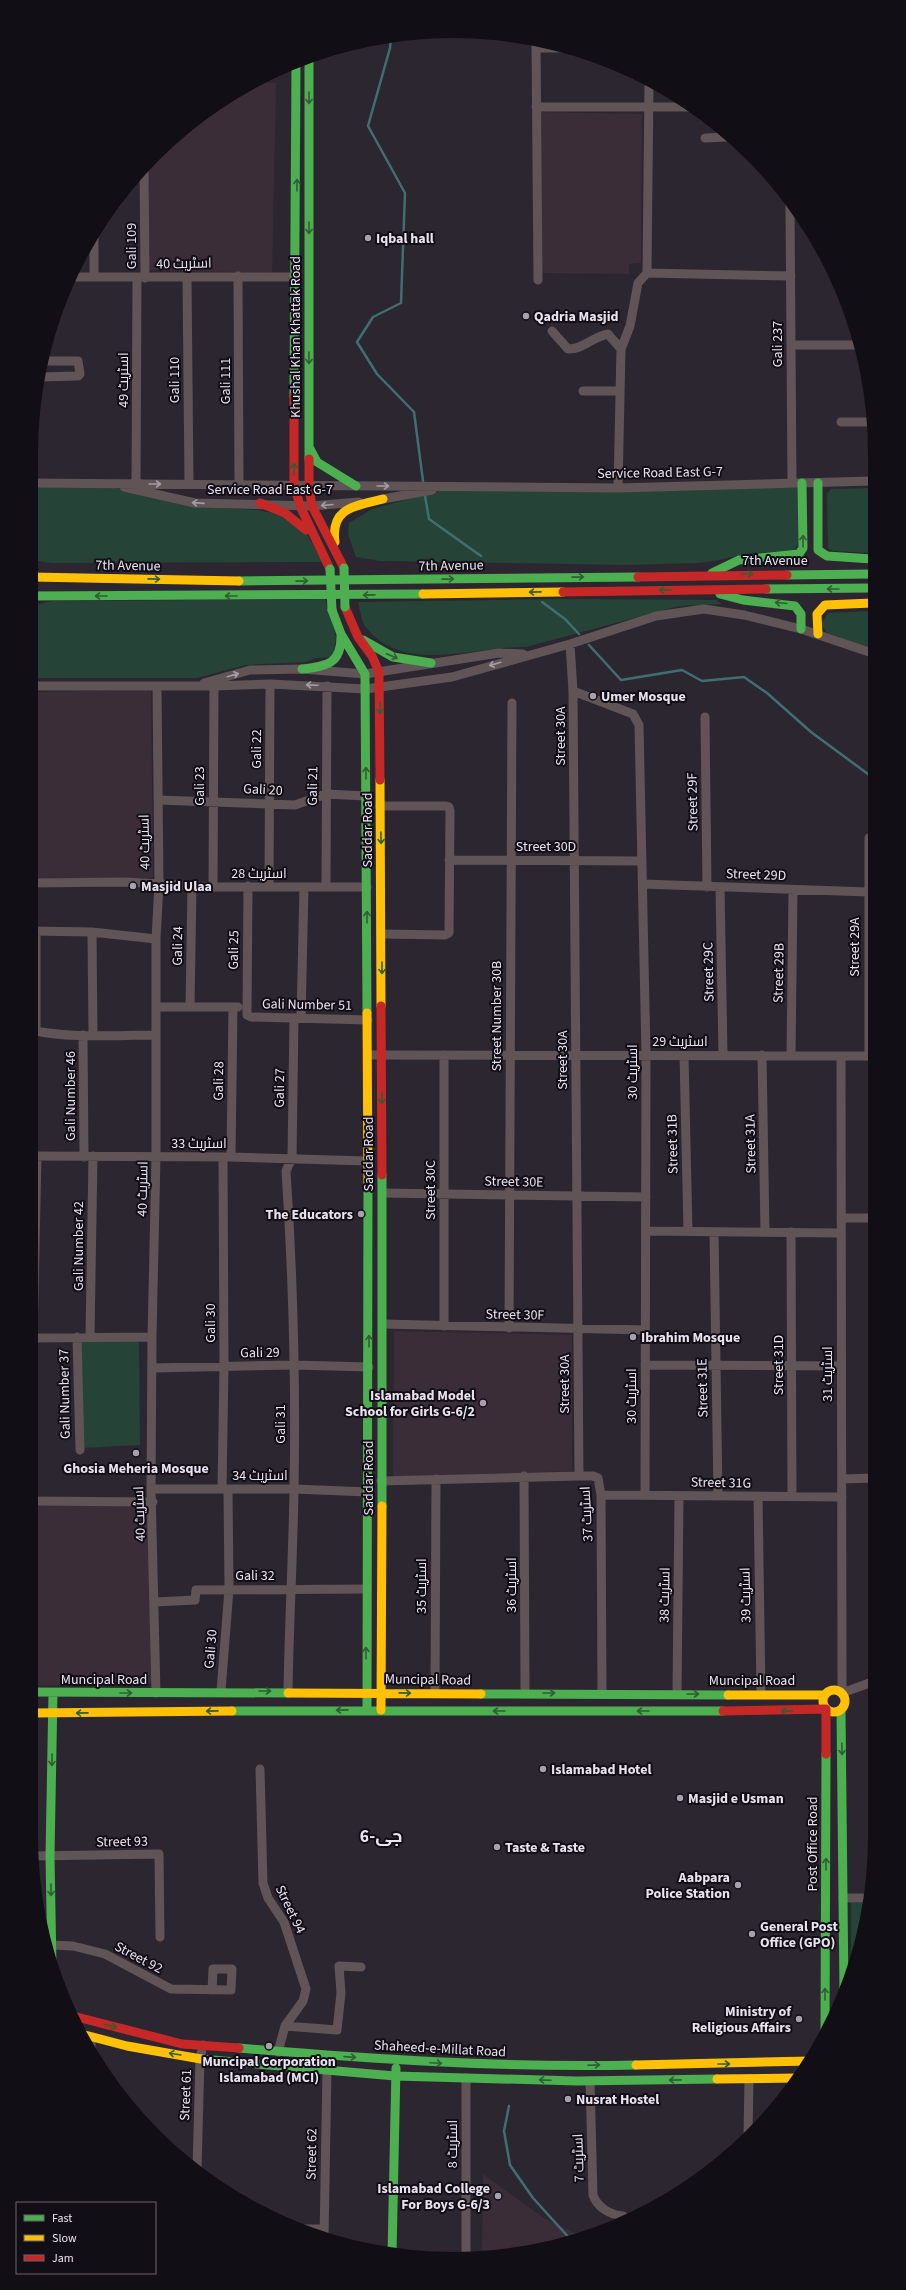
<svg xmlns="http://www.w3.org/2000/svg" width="906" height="2290" font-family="'Source Sans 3',Cairo,sans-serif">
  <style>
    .education { fill: #3a2d38 }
    .park { fill: #254336 }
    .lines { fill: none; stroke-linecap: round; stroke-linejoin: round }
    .stream { stroke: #3f6f70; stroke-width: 2.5 }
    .street { stroke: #605457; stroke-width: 9 }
    .fast { stroke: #4caf50; stroke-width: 9 }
    .slow { stroke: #ffc107; stroke-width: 9 }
    .jam { stroke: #c62828; stroke-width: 9 }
    .fast-bridge { stroke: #4caf50; stroke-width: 9 }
    .oneway { stroke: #2f5e33 }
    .oneway2 { stroke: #a49ca4 }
    .poi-dot { fill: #a7a1ad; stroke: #120e16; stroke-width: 1.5 }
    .labels { text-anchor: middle; stroke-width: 4; stroke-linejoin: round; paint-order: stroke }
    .poi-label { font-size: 14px; font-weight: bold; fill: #e9e3f0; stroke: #120e16; text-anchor: start }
    .street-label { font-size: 14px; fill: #e9e3f0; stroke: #120e16 }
    .district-label { font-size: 18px; font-weight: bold; fill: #e9e3f0; stroke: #120e16 }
  </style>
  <rect width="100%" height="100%" fill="#2c2631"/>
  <path class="education" d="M254,82l22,1 -4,190 -127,-3 2,-106 49,-46z
    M539,112l103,2 -1,149 -12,1v10l-89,-1z
    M151,690l2,188 -122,1v-187z
    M394,1331l178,4v136l-179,6z
    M31,1504l119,1 3,178 -122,3z
    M483,2174l61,44 41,20 -50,13 -53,5z"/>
  <path class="park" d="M31,487l84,1 86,19 56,3 27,5 23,19 15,28 -271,1 -18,-3 -2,-1z
    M798,487v57l-5,8 -43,1 -35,8 -17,2 -71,2 -247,-4 -24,-4 -8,-23 1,-11 23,-14 77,-21z
    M872,488v65l-39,-2 -5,-3 -1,-54 4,-5z
    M325,599l11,38 -2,20 -18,1 -10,4 -60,3 -49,13h-166v-72l21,-5z
    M562,599l154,1 6,4 -43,2 -153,41c-51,-1 -124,29 -161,-21 -4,-6 -5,-17 -7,-24z
    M872,611v39l-46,-18 -5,-8 7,-11z
    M80,1338l59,2 1,105 -58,3z
    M851,1903h18l-18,73z"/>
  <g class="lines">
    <path class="stream" d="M391,38l-1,10 -22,78 37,67 -4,110 -28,14 -16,25 20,32 37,38 9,69
      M425,496l4,23 52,37
      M542,602l23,17 14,15
      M589,645l32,35 61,-10 20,11 42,-4 23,16 44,39 61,45
      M509,2106l-5,25 6,34 23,33 39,43"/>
    <path class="street" d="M536,41l2,239
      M536,48h29
      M536,107h157
      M705,138l22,-1
      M144,167l1,111
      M790,205l2,278
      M647,273l144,3
      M238,276l1,209
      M72,277h224
      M94,277v-44
      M187,277l2,207
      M552,331l16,18c14,1 26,-13 40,-15l13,15
      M791,345h70
      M39,377l39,-1 2,-2 -2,-13h-35
      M583,391h37
      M841,422h30
      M31,483l587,5 254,-7
      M136,484l1,-207
      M124,487l71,16 117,3 47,-4
      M618,488l3,-139 9,-23 8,-43 9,-10 2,-190
      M378,500l54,-10
      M570,644l3,47 6,785
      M204,683l46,-13 52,-1 63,5 134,-21 24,1
      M31,686h183l56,-2 96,5 86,-12 118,-33 86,-28 48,-7 40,6 57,14 71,24
      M573,691l60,23 6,11 7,330 -1,440
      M705,717l2,170
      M158,800l137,5 31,-11 40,2
      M380,806h66l3,1 1,4 -1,122 -4,2 -63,-1
      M449,860l193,1
      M31,883l94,-1 88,5h154
      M643,884l225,8
      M248,886l-1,129 4,2 117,3
      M326,886l1,-200
      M213,887l1,-201
      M269,887l1,-203
      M720,887l3,168
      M31,931l61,1 64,7
      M36,931v100
      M92,932l1,103
      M190,1006l2,-120
      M156,1007h82
      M301,1018l3,-131
      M31,1030c40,9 84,5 125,5
      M83,1035l1,122
      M368,1055l505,1
      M684,1055l4,176
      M762,1055l3,177
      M791,1056l2,-166
      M841,1056l1,637 33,-12
      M869,1056v-218
      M31,1156l200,1 137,4
      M231,1157l2,-150
      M383,1193l263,4
      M841,1218h32
      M646,1231l195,2
      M714,1232l4,264
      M791,1232l1,265
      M383,1324l262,6
      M444,1326v-271
      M509,1328l3,-625
      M90,1336l3,-180
      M33,1337l4,-181
      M77,1337l3,113
      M31,1338l121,-1
      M645,1365l196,1
      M153,1368l141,-3 75,2
      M524,1476l1,217
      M842,1479l32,-1
      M381,1481l198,-5h14l5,2 3,17 1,198
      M151,1489h143l74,3
      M222,1489l2,-122 -1,-210
      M601,1495l241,2
      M758,1496l3,198
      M31,1501l122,1
      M155,1602l40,-2 1,-10 171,-1
      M221,1691l8,-102 -1,-99
      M288,1691c1,-67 5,-135 6,-202 2,-106 -1,-212 -8,-318l6,-13 2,-140
      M156,1693l-5,-204 1,-152 4,-180v-218l3,-55 -2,-198
      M435,1693l1,-214
      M677,1694l2,-198
      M260,1769l3,114 5,15 16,24 22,67 -3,12 -18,25 -7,26
      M33,1856l126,-2 1,83
      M843,1898h27
      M52,1945l21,1 32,8 66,35 60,1 1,-21h-19l-1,21
      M285,2026l52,4 4,-37 -2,-27 22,1
      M91,2053v-16
      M466,2078v180
      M590,2081l3,114c4,12 17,20 30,21
      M748,2136l1,-57
      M197,2170l3,-111 3,-14
      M301,2229h23
      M324,2238l3,-169"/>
    <path class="fast" d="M309,59v400
      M294,396l2,-333
      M310,449l7,13 39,24
      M818,483v67l9,6 45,3
      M712,573l27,-13 60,-6 4,-6 -1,-65
      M787,575l85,-1
      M239,581l399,-4
      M766,589l106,-1
      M720,594l23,6 52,6 6,8v15
      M31,596l392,-2
      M332,610l9,24 24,40 2,339
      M363,640l30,17 38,6
      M302,669c25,-3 40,-5 39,-35
      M382,1506v-331
      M31,1692l257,1
      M481,1694l247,1
      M367,1710l1,-524
      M841,1710l3,282
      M232,1711h491
      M52,1968l-2,-112 3,-163
      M825,2033l1,-279
      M239,2048c132,11 264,20 397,17
      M201,2059l194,17 182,5 140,-2
      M392,2254l4,-186"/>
    <path class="slow" d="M335,542c-5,-35 21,-36 48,-43
      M31,577l208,4
      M423,594l140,-2
      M818,634l-1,-20 8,-9 47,-2
      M380,780l1,226
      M367,1013l1,173
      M823 1701a11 11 0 1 1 22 0a11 11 0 1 1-22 0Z
      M288,1693l193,1
      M728,1695h97
      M381,1710l1,-204
      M31,1713l201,-2
      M81,2034l46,12 74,13
      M636,2065l174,-4
      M717,2079l81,-1"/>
    <path class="jam" d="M294,396v90l7,22 29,61
      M309,459v28l3,19 32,62
      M260,503l25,10 21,17
      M638,577l149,-2
      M563,592l203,-3
      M345,607l13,30 14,19 7,16 1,108
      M381,1006l1,169
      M723,1711l103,-2v45
      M73,2016l109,28 57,4"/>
    <path class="fast-bridge" d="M344,568l1,39
      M330,569l2,41"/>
  </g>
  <defs><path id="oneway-shaft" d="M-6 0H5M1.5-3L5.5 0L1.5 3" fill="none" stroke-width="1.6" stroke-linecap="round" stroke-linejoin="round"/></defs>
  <g class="oneway">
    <use href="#oneway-shaft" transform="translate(309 98) rotate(90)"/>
    <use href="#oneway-shaft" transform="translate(297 185) rotate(-90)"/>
    <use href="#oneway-shaft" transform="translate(309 228) rotate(90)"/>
    <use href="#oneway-shaft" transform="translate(309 358) rotate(90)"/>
    <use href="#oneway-shaft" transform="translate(294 469) rotate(-89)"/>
    <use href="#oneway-shaft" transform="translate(803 541) rotate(-90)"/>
    <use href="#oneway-shaft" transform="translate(747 574)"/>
    <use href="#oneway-shaft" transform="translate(578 577) rotate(-1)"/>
    <use href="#oneway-shaft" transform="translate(154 579) rotate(1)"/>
    <use href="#oneway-shaft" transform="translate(448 579) rotate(-1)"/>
    <use href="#oneway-shaft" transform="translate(302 581) rotate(-1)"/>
    <use href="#oneway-shaft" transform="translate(833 589) rotate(180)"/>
    <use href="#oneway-shaft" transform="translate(665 590) rotate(179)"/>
    <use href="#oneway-shaft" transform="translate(535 592) rotate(179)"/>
    <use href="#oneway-shaft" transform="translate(369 595) rotate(179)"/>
    <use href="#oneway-shaft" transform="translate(101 596) rotate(-180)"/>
    <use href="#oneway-shaft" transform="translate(231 596) rotate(-180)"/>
    <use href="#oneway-shaft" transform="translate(781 603) rotate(-175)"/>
    <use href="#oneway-shaft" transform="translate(392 656) rotate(23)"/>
    <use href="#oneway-shaft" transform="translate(380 708) rotate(90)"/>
    <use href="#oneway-shaft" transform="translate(366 773) rotate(-90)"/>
    <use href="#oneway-shaft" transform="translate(381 838) rotate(89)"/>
    <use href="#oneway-shaft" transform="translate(367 917) rotate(-90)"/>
    <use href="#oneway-shaft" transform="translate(382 968) rotate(90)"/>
    <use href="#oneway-shaft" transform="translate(382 1098) rotate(90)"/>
    <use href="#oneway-shaft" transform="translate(369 1341) rotate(-90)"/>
    <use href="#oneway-shaft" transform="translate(366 1653) rotate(-90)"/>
    <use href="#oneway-shaft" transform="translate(265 1691)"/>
    <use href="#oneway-shaft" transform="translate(126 1693)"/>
    <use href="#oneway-shaft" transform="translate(405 1693) rotate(1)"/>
    <use href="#oneway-shaft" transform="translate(549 1693)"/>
    <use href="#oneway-shaft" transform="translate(693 1694)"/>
    <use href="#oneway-shaft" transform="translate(342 1710) rotate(179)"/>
    <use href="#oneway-shaft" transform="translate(212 1711) rotate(179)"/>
    <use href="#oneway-shaft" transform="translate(499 1711) rotate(180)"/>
    <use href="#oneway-shaft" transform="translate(643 1711) rotate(-180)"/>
    <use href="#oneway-shaft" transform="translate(787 1711) rotate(179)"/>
    <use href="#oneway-shaft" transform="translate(82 1713) rotate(179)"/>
    <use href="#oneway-shaft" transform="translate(842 1749) rotate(89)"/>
    <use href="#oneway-shaft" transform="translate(52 1760) rotate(91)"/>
    <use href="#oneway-shaft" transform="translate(826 1864) rotate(-90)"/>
    <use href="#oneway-shaft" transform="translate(51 1890) rotate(89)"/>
    <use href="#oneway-shaft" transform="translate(825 1994) rotate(-90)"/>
    <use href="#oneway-shaft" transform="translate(111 2026) rotate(15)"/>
    <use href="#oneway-shaft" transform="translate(175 2054) rotate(-171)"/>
    <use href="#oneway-shaft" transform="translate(350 2057) rotate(4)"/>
    <use href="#oneway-shaft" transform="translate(436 2063) rotate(3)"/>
    <use href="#oneway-shaft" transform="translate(724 2064)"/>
    <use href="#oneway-shaft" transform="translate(594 2065) rotate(-2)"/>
    <use href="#oneway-shaft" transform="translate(545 2080) rotate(-178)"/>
    <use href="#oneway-shaft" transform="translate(675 2080) rotate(179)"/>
  </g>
  <g class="oneway2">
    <use href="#oneway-shaft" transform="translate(155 484)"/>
    <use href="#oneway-shaft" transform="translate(383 486)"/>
    <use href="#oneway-shaft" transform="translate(198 503) rotate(-176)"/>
    <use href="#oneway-shaft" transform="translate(327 505) rotate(175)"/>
    <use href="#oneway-shaft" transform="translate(495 664) rotate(164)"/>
    <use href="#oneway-shaft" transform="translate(233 675) rotate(-16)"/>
    <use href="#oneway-shaft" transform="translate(312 685) rotate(-178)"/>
  </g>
  <g class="poi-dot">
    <circle cx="368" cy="238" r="4"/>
    <circle cx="526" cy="316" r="4"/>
    <circle cx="593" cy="696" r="4"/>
    <circle cx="133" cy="886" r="4"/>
    <circle cx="361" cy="1214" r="4"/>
    <circle cx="633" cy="1337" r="4"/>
    <circle cx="483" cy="1403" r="4"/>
    <circle cx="136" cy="1453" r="4"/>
    <circle cx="543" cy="1769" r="4"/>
    <circle cx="680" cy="1798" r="4"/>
    <circle cx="497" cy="1847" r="4"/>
    <circle cx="738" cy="1885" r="4"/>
    <circle cx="752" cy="1934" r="4"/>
    <circle cx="799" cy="2019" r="4"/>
    <circle cx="269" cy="2046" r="4"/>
    <circle cx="568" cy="2099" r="4"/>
    <circle cx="498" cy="2196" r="4"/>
  </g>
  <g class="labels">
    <g class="poi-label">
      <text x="376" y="243">Iqbal hall</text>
      <text x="534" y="321">Qadria Masjid</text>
      <text x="601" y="701">Umer Mosque</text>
      <text x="141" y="891">Masjid Ulaa</text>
      <text x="353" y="1219" text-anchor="end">The Educators</text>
      <text x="641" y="1342">Ibrahim Mosque</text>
      <text x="475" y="1400" text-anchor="end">Islamabad Model<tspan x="475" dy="16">School for Girls G-6/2</tspan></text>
      <text x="136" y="1473" text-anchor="middle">Ghosia Meheria Mosque</text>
      <text x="551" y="1774">Islamabad Hotel</text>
      <text x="688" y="1803">Masjid e Usman</text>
      <text x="505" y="1852">Taste &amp; Taste</text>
      <text x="730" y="1882" text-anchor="end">Aabpara<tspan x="730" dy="16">Police Station</tspan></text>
      <text x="760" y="1931">General Post<tspan x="760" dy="16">Office (GPO)</tspan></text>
      <text x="791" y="2016" text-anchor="end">Ministry of<tspan x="791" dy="16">Religious Affairs</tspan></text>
      <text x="269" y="2066" text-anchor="middle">Muncipal Corporation<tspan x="269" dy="16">Islamabad (MCI)</tspan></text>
      <text x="576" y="2104">Nusrat Hostel</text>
      <text x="490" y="2193" text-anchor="end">Islamabad College<tspan x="490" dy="16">For Boys G-6/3</tspan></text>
    </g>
    <g class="street-label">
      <text transform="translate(131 246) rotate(-90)" y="5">Gali 109</text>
      <text transform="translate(184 263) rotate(-1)" y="5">اسٹریٹ 40</text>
      <text transform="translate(295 337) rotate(-90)" y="5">Khushal Khan Khattak Road</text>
      <text transform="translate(777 344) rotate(-90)" y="5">Gali 237</text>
      <text transform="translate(123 380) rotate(-90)" y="5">اسٹریٹ 49</text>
      <text transform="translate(174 380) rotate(-90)" y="5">Gali 110</text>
      <text transform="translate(225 381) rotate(-90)" y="5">Gali 111</text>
      <text transform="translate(660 472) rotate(-1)" y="5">Service Road East G-7</text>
      <text x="270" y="494">Service Road East G-7</text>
      <text x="775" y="565">7th Avenue</text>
      <text transform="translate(128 565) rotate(1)" y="5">7th Avenue</text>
      <text transform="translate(451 565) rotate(-1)" y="5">7th Avenue</text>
      <text transform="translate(560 736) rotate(-90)" y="5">Street 30A</text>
      <text transform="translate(256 749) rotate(-90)" y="5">Gali 22</text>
      <text transform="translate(199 786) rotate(-90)" y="5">Gali 23</text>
      <text transform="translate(312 786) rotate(-89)" y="5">Gali 21</text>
      <text transform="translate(263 789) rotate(3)" y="5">Gali 20</text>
      <text transform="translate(692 802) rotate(-91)" y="5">Street 29F</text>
      <text transform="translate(367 830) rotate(-90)" y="5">Saddar Road</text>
      <text transform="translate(144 842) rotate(-91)" y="5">اسٹریٹ 40</text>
      <text x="546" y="851">Street 30D</text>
      <text x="259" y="878">اسٹریٹ 28</text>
      <text transform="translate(756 874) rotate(2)" y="5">Street 29D</text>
      <text transform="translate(177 946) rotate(-89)" y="5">Gali 24</text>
      <text transform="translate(854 947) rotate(-90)" y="5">Street 29A</text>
      <text transform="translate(233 950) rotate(-89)" y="5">Gali 25</text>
      <text transform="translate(708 972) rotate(-91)" y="5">Street 29C</text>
      <text transform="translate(778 973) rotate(-89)" y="5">Street 29B</text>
      <text transform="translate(307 1004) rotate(1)" y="5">Gali Number 51</text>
      <text transform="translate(496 1016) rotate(-90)" y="5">Street Number 30B</text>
      <text x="680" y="1046">اسٹریٹ 29</text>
      <text transform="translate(562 1060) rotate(-90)" y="5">Street 30A</text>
      <text transform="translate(632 1072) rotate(-90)" y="5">اسٹریٹ 30</text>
      <text transform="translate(218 1081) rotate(-89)" y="5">Gali 28</text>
      <text transform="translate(279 1088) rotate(-89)" y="5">Gali 27</text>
      <text transform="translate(70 1096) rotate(-90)" y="5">Gali Number 46</text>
      <text x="199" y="1148">اسٹریٹ 33</text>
      <text transform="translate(672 1144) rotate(-91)" y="5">Street 31B</text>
      <text transform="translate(750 1144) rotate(-91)" y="5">Street 31A</text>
      <text transform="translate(368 1154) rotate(-90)" y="5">Saddar Road</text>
      <text transform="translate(514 1181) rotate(1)" y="5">Street 30E</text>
      <text transform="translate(142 1189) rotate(-89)" y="5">اسٹریٹ 40</text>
      <text transform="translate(430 1190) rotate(-90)" y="5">Street 30C</text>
      <text transform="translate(78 1246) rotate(-90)" y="5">Gali Number 42</text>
      <text transform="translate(515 1314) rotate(1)" y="5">Street 30F</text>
      <text transform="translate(210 1323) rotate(-90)" y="5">Gali 30</text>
      <text transform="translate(260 1352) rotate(-1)" y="5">Gali 29</text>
      <text transform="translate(778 1365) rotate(-90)" y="5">Street 31D</text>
      <text transform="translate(827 1374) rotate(-90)" y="5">اسٹریٹ 31</text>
      <text transform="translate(564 1384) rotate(-90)" y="5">Street 30A</text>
      <text transform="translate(702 1388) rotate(-91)" y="5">Street 31E</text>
      <text transform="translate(64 1394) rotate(-91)" y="5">Gali Number 37</text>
      <text transform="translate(631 1396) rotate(-90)" y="5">اسٹریٹ 30</text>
      <text transform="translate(280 1424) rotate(-90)" y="5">Gali 31</text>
      <text x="260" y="1480">اسٹریٹ 34</text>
      <text transform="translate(368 1478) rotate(-90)" y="5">Saddar Road</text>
      <text transform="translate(721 1482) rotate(1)" y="5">Street 31G</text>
      <text transform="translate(139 1514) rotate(-92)" y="5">اسٹریٹ 40</text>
      <text transform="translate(586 1514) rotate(-93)" y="5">اسٹریٹ 37</text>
      <text x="255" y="1580">Gali 32</text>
      <text transform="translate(511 1585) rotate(-90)" y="5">اسٹریٹ 36</text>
      <text transform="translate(421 1586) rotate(-90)" y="5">اسٹریٹ 35</text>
      <text transform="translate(664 1595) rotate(-89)" y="5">اسٹریٹ 38</text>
      <text transform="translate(745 1595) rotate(-91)" y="5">اسٹریٹ 39</text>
      <text transform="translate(210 1649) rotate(-85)" y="5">Gali 30</text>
      <text x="104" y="1684">Muncipal Road</text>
      <text transform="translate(428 1679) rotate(1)" y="5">Muncipal Road</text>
      <text x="752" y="1685">Muncipal Road</text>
      <text transform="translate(122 1841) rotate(-1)" y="5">Street 93</text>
      <text transform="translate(812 1844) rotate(-90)" y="5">Post Office Road</text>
      <text transform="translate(291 1909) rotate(64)" y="5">Street 94</text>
      <text transform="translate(139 1957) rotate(28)" y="5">Street 92</text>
      <text transform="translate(440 2048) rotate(3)" y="5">Shaheed-e-Millat Road</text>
      <text transform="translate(185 2095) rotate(-88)" y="5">Street 61</text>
      <text transform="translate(452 2144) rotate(-90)" y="5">اسٹریٹ 8</text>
      <text transform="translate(311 2154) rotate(-89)" y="5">Street 62</text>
      <text transform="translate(578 2158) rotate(-92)" y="5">اسٹریٹ 7</text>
    </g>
    <g class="district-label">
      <text x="381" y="1842">جی-6</text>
    </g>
  </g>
  <path d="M0 0H906V2290H0ZM453 38H453A415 415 0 0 1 868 453V1837A415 415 0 0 1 453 2252H453A415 415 0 0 1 38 1837V453A415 415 0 0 1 453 38Z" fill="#120e16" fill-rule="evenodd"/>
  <rect x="16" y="2202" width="140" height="72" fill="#120e16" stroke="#68636d"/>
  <rect x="24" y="2215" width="20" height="6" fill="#4caf50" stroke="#68636d"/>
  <text x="52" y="2222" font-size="12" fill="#e9e3f0">Fast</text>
  <rect x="24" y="2235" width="20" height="6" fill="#ffc107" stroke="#68636d"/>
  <text x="52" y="2242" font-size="12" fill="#e9e3f0">Slow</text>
  <rect x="24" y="2255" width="20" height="6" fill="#c62828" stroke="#68636d"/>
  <text x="52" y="2262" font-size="12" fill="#e9e3f0">Jam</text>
</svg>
